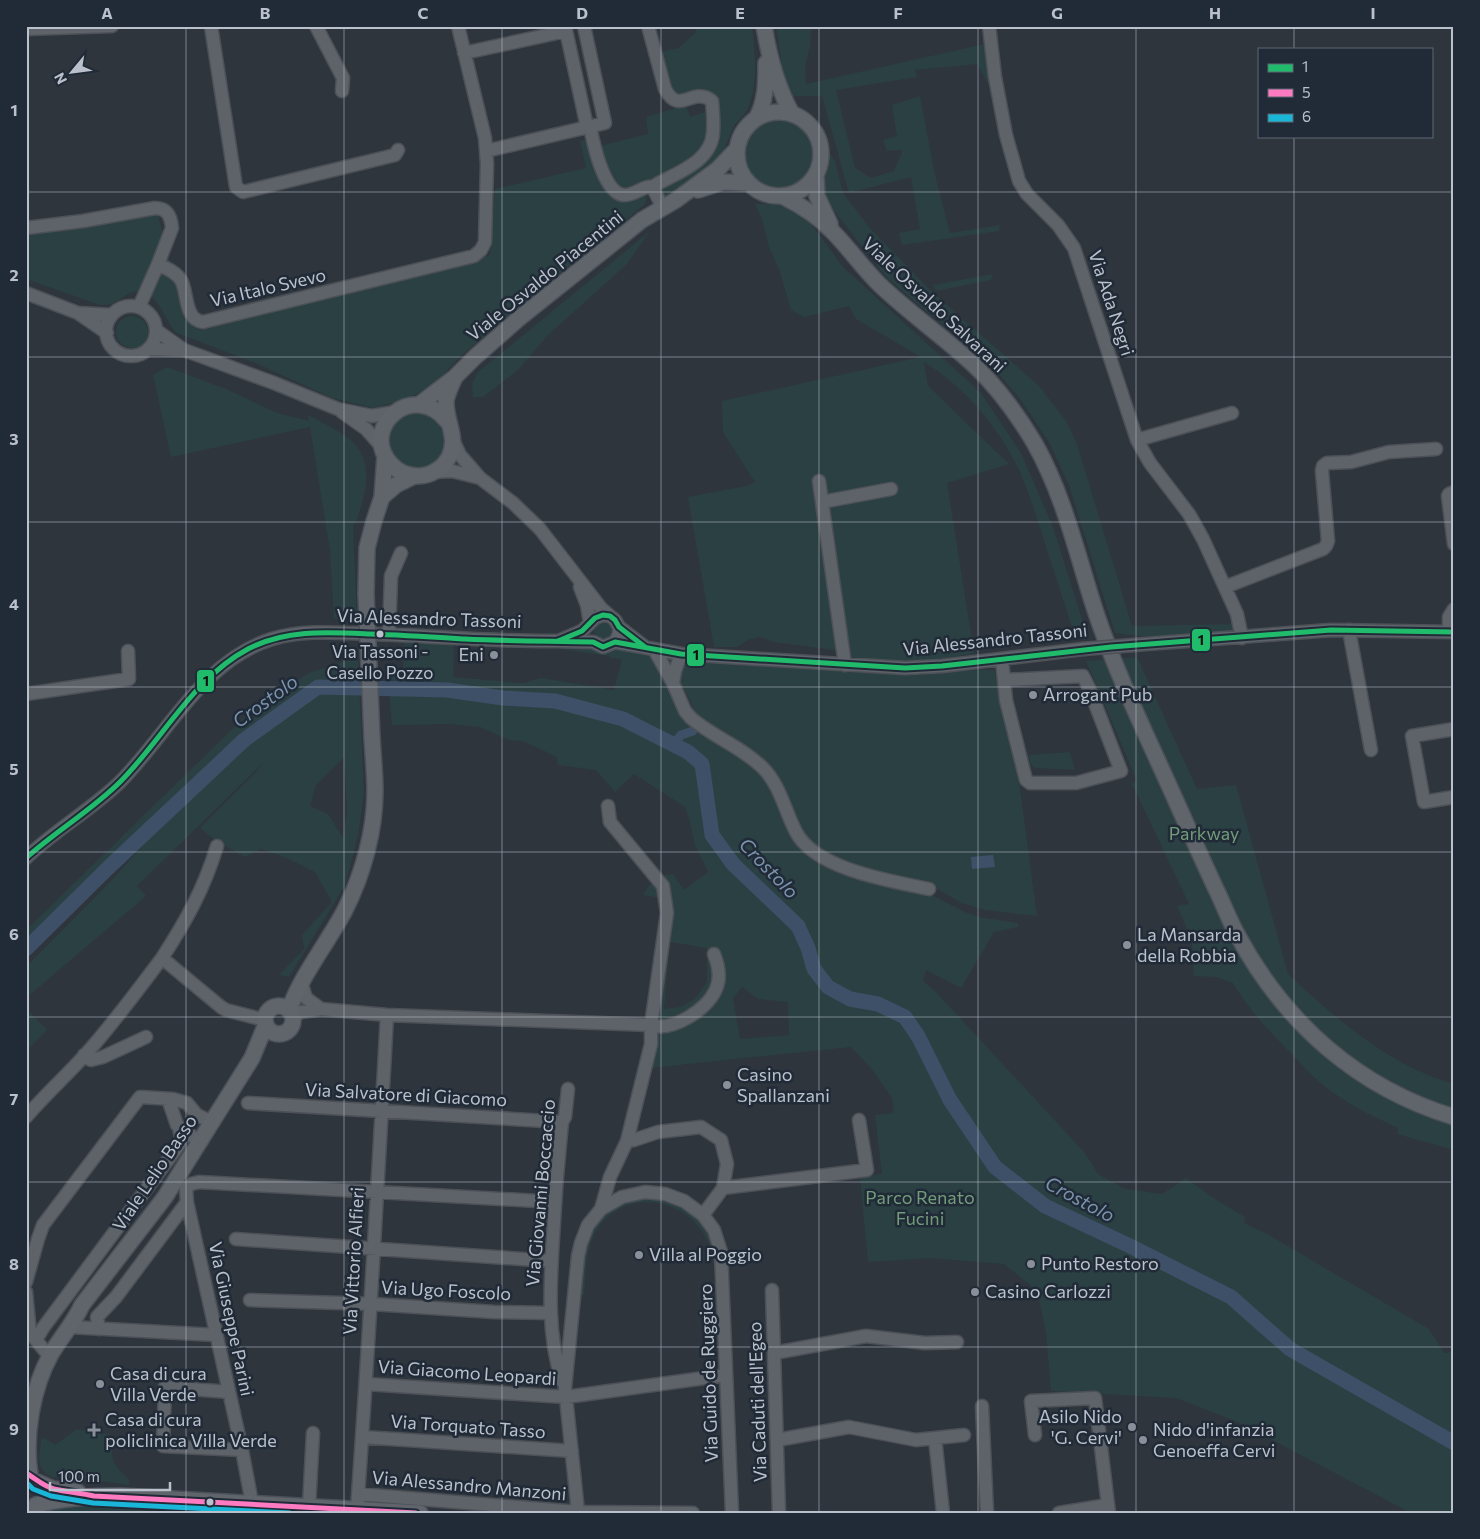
<svg xmlns="http://www.w3.org/2000/svg" width="1480" height="1539" font-family="Commissioner,sans-serif">
  <style>
    .green { fill: #2b4043; fill-rule: evenodd }
    .water { fill: #3d5067 }
    .lines { fill: none; stroke-linecap: round; stroke-linejoin: round }
    .canal { stroke: #3d5067; stroke-width: 9 }
    .river { stroke: #3d5067; stroke-width: 15 }
    .minor-casing { stroke: #4d5157; stroke-width: 15 }
    .major-casing { stroke: #4c5159; stroke-width: 18 }
    .minor { stroke: #5e636a; stroke-width: 12 }
    .major { stroke: #60656c; stroke-width: 15 }
    .minor-bridge-casing { stroke: #4d5157; stroke-width: 15; stroke-linecap: butt }
    .major-bridge-casing { stroke: #4c5159; stroke-width: 18; stroke-linecap: butt }
    .minor-bridge { stroke: #5e636a; stroke-width: 12 }
    .major-bridge { stroke: #60656c; stroke-width: 15 }
    .bus-1-casing { stroke: #212b38; stroke-width: 9 }
    .bus-2-casing { stroke: #212b38; stroke-width: 9 }
    .bus-3-casing { stroke: #212b38; stroke-width: 9 }
    .bus-1 { stroke: #20bc6c; stroke-width: 5 }
    .bus-2 { stroke: #fe7ac1; stroke-width: 5 }
    .bus-3 { stroke: #1ab6d8; stroke-width: 5 }
    .grid { fill: none; stroke: #bac1cc; stroke-width: 1; stroke-opacity: 0.55 }
    .bus-dot { fill: #bac1cc; stroke: #212b38; stroke-width: 2 }
    .poi-dot { fill: #89909a; stroke: #212b38; stroke-width: 2 }
    .labels { text-anchor: middle; stroke-width: 5; stroke-linejoin: round; paint-order: stroke }
    .bus-label { font-size: 17px; fill: #bac1cc; stroke: #212b38 }
    .street-label { font-size: 18px; fill: #bac1cc; stroke: #212b38 }
    .poi-label { font-size: 18px; fill: #bac1cc; stroke: #212b38; text-anchor: start }
    .park-label { font-size: 18px; fill: #729c7a; stroke: #212b38 }
    .water-label { font-size: 19px; font-style: italic; fill: #7b93ad; stroke: #212b38 }
    .line-badge { stroke: #212b38; stroke-width: 2 }
    .pale-badge-label { font-size: 14px; text-anchor: middle; font-weight: bold; fill: #111 }
    .neatline { fill: none; stroke: #bac1cc; stroke-width: 2 }
    .grid-label { font-size: 16px; text-anchor: middle; font-weight: bold; fill: #bac1cc }
  </style>
  <rect width="100%" height="100%" fill="#2e353d"/>
  <path class="green" d="M697,26h55c3,28 7,58 -5,84 -3,6 -10,11 -14,18 -4,7 -5,15 -9,21 -10,20 -41,36 -59,49l-8,-14 48,-30 7,-52 -38,-1 -19,-48 24,-5 17,-16z
    M776,26h35l-1,20 -5,22 1,16 179,-40 15,61 -23,-41 -62,6 2,7 -81,13 19,78 16,10 23,-7 9,-21 -16,1 -4,-11 14,-4 -5,-31 28,-9 15,79 15,58 50,-8 -1,6 -97,14 -3,-12 21,-4 -9,-52 -62,16 -27,-97h-31l-9,-31z
    M686,105l4,12 15,-5 2,28 -9,14 -49,27 -4,23 -154,126 -31,27 -27,28 -26,14 -34,9 -41,-10 -74,-34 -81,-31c-14,-13 -19,-46 -44,-41 -7,1 -12,8 -17,10 -5,3 -11,3 -16,3l-74,-26v-46l132,-18 26,104 16,11 290,-75 5,-66 91,-21 -6,-27 5,-1 3,9 60,-15 -2,-17z
    M744 155a35 35 0 1 1 70 0a35 35 0 1 1-70 0Z
    M828,151l7,10 8,32 26,34 60,62 110,97 27,35 11,23 55,182 102,-2 3,8c-40,3 -82,8 -122,1l-46,-148 -20,-43 -28,-42 -29,-34 -104,-87 -53,-67c-16,-25 -11,-34 -7,-61z
    M755,204h20l15,5 11,7 11,9 31,42 138,126 40,60 32,74 35,111 -14,-4c-10,-32 -21,-65 -31,-97 -8,-25 -16,-52 -28,-75 -21,-40 -52,-76 -91,-100l4,24 81,78 -62,19 27,170c-42,10 -78,8 -121,6l-9,-1 -1,-7 -69,-9 -14,-5 -10,2 -13,8h-23l-26,-150 58,-11 9,-4 -32,-50 -1,-31 199,-44 -65,-38 -7,-13 -45,11 -13,-7 -11,-38 -11,-25 -7,-28z
    M649,232l-22,32 -79,71 -30,35 -35,27h-10l-1,-13 5,-11z
    M993,274l-2,6 -55,11 -3,-6z
    M116 332a16 16 0 1 1 32 0a16 16 0 1 1-32 0Z
    M167,367l59,22 51,24 32,8 -1,-6c35,19 65,28 57,75 -3,13 -5,26 -12,36l4,93h-23l-4,-69 -20,-123 -139,30 -18,-82z
    M388 442a29 29 0 1 1 58 0a29 29 0 1 1-58 0Z
    M594 630a9 9 0 1 1 18 0a9 9 0 1 1-18 0Z
    M404,640l50,3 -1,34 70,6 18,-5 73,12 8,-31 -12,-1 -1,-2 -49,-7 1,-2h58l34,8 30,58 62,45 21,19 22,47 48,46 97,26 32,16 14,5 39,6v4l-24,5 -33,56 -35,-18 -3,11 12,10 150,162 13,21 27,15 37,5 24,-16 29,21 30,18 -1,6 23,11 162,95 15,24 10,-1v161h-43l-173,-91 -62,-24 -125,-7 -5,-59 -7,-33 -9,-14 -26,-21 -74,-6 -62,4 -8,-85 22,-3 -7,-59 19,-2 -2,-15 -22,-31 -19,-20 -211,22 23,-158 -2,-13 -18,-3c10,-15 12,-19 30,-21l11,16 24,-18 -13,-27 -7,-30 -3,-8 -51,-33 -19,18 -19,-22 -38,-5 -1,-8 -34,-16 -14,-1 -29,-13 -31,-3 -57,1 -5,-55 16,-1zM670,942l37,6v34l-12,17 -15,8 -16,2zM742,987l16,12 30,3 1,33 -49,4 -7,-41z
    M358,657l6,136 -6,42 -13,50 -56,92 -10,-2 25,-26 -2,-14 30,-33 -17,-30 -28,-14 -26,-9 -16,8 -30,-17 -15,-12 57,-57 6,-8 -126,123 9,10 -120,102v-31l85,-86 48,-53 72,-71 -8,-8 -197,191v-10l231,-225 52,-32zM344,757l3,53 -4,28 -15,-24 -18,-8 6,-21z
    M1137,657l60,132 39,-4 52,189c47,44 102,92 166,110v66l-57,-16 1,-6c-22,-10 -47,-22 -67,-37 -16,-11 -29,-26 -42,-40 -23,-23 -39,-40 -56,-68l-17,-6 -23,-1c3,-31 -4,-43 -16,-70l12,-2 -57,-120 5,-3 -51,-120z
    M684,658l238,13 72,-1 24,104 19,142 -52,-6 -23,-7 -32,-18 -46,-11 -57,-18 -22,-18 -25,-58 -14,-17 -70,-49 -12,-26 -5,1 -2,-13z
    M1070,752l5,18 -39,-2 -5,-3 -3,-10z
    M26,1008l21,22 -21,21z
    M644,1199c11,0 22,0 32,4 26,10 41,42 41,68h-2c-2,-11 -4,-23 -9,-33 -21,-41 -80,-50 -108,-10 -13,20 -12,44 -14,67h-4c4,-46 10,-90 64,-96z
    M77,1429l35,6c0,26 -2,26 17,45v5l-44,-6 -33,-2 -7,-4 -5,-7 -1,-9 2,-17 4,-2 10,7z
    M127,1504l16,1 1,8h-97l17,-6z
    M165,1507l106,4 13,2h-118z"/>
  <path class="water" d="M993,855l2,12 -23,2 -1,-12z"/>
  <g class="lines">
    <path class="canal" d="M673,745l8,-10 12,-4"/>
    <path class="river" d="M26,949l82,-81 136,-128 74,-53 129,3 56,8 52,3 68,18 65,33 14,12 10,71 21,29 65,62 10,22 6,21 14,18 22,12 28,5 27,13 13,19 32,64 45,67 50,39 85,40 101,51 59,52 164,94"/>
    <g class="minor-casing">
      <path id="minor" d="M211,26l25,161 7,5 152,-37 3,-5
        M316,26l27,52 -1,13
        M565,26l22,101
        M648,26l17,63c15,28 27,-4 47,12 1,11 2,22 1,32 -2,28 -34,39 -56,51l-3,6 9,18
        M989,26l6,51 11,58 13,46 8,13 31,31 16,23 63,192 13,23 39,51 14,25 34,75 5,24
        M26,29l86,-3
        M464,53l102,-22
        M590,126c3,16 14,71 36,69 11,-1 19,-11 30,-8
        M486,151l119,-28 -21,-97
        M26,228l57,-7 72,-13c12,0 16,8 17,20l-14,36c8,4 18,8 23,16 7,12 3,40 22,42l271,-66 7,-6 4,-8 2,-78 -2,-26 -27,-112
        M26,293l52,20 29,20
        M106 331a25 25 0 1 1 50 0a25 25 0 1 1-50 0Z
        M139,307l19,-43
        M78,313l34,2
        M156,330l28,20 90,33 64,26 34,7 23,-4
        M148,349l36,1
        M342,412l24,17 16,18
        M453,440l7,15 20,23 33,25 27,26 61,79 9,8
        M1137,440l95,-27
        M433,472l19,-1 28,7
        M819,481l26,184
        M1454,492l-5,2 -1,2 6,48
        M822,502l69,-13
        M580,587l7,18 3,18
        M1225,587l98,-38 3,-3 2,-5 -6,-70 1,-5 4,-3 24,-1 38,-10 47,-3
        M1349,630l22,120
        M1449,632v-15l5,-8
        M389,634l2,-58 10,-23
        M561,640l21,-9 13,-13 8,-3 7,1 5,4 4,7 26,20
        M615,642l66,12 224,14 37,-2 141,-17
        M1133,645l198,-15 123,2
        M654,649l19,34 12,28 6,7c22,19 51,29 72,50 17,17 22,43 33,64 19,37 94,49 133,57
        M1002,660l4,40 20,80 4,3h46l45,-12 -32,-83 -6,-12 -79,4
        M673,683l2,-12 6,-17
        M26,694l103,-15 -1,-28
        M1454,729l-42,7 12,66 30,-5
        M26,858c29,-28 65,-48 94,-76 48,-48 83,-122 152,-143 32,-10 68,-6 101,-5 62,2 124,8 185,7l35,1 10,5 12,-5 4,-8v-7
        M162,958c24,-37 42,-69 55,-112
        M301,981l5,17 15,11
        M292,1022l4,-7 5,-3 20,-3 66,6 264,10c22,7 57,-16 65,-36 5,-11 2,-25 -2,-35
        M84,1055l7,5 12,-3 43,-20
        M168,1099l9,26 23,17
        M248,1103l314,19
        M26,1117c19,-22 40,-41 59,-62 28,-31 52,-64 77,-97l59,49 5,3 39,10
        M627,1141l7,-1 24,-8 43,-5 20,13 6,24 -4,24
        M601,1209l9,-32 17,-36 24,-97v-19l16,-112 -4,-27 -53,-64 -2,-16
        M703,1215l20,-27 144,-18 -8,-50
        M236,1239l315,22
        M26,1282l12,-43 5,-14 97,-128 33,2 14,4 10,12 15,7
        M772,1290l7,223
        M26,1292l4,41 15,18
        M250,1300l122,4 122,8 57,1
        M70,1327l146,8
        M99,1329l-2,-12 19,-20 71,-95
        M36,1340l7,-12 136,-183 2,-7 -2,-11
        M774,1353l92,-17 59,7 32,-1
        M562,1381c-15,-47 -12,-95 -9,-144 2,-39 5,-77 9,-115l3,-5 3,-28
        M366,1384l200,13 160,-22
        M26,1392h2
        M229,1392l-64,-5 -2,59 79,4
        M982,1406l5,107
        M1035,1435l-4,-34 64,-3 14,115
        M362,1437l210,14
        M935,1438l8,75
        M777,1440l72,-13 67,13 48,-5
        M358,1494l220,18 115,1
        M252,1503l-10,-53 -55,-248 -1,-14 5,-4 8,-2 356,20
        M309,1506l4,-73
        M357,1509c12,-164 21,-329 30,-494
        M578,1512l-13,-124 13,-132 3,-13 7,-18 13,-16 21,-12 23,-5 20,2 19,7 19,14 11,15 7,22 11,261
        M28,1513v-1
        M1059,1513l49,-8"/>
    </g>
    <g class="major-casing">
      <path id="major" d="M764,26c5,31 13,61 28,88
        M737 154a42 42 0 1 1 84 0a42 42 0 1 1-84 0Z
        M756,119c10,-17 10,-37 10,-56
        M816,175l1,21 13,28
        M698,190l25,-8 24,1
        M784,197c18,9 34,19 48,34 17,17 30,36 47,53 27,26 58,48 86,73 28,24 51,55 70,87 29,52 42,110 60,166 22,66 53,128 81,191 13,29 26,58 39,86 8,16 14,33 23,49 47,87 120,152 216,181
        M420,404l34,-26 21,-21 42,-37 125,-100 34,-20 42,-31 18,-19
        M447,421c-33,-42 -89,7 -56,43 7,8 17,12 27,12 13,0 25,-8 31,-19 10,-20 -4,-36 -3,-56 1,-7 5,-15 8,-22
        M382,497l14,-12 18,-9
        M366,594l1,-46 7,-27 8,-24 3,-41
        M265 1020a14 14 0 1 1 28 0a14 14 0 1 1-28 0Z
        M289,1010c13,-36 38,-66 56,-100 18,-36 30,-79 30,-119 0,-17 -2,-36 -3,-53
        M30,1475c-6,-38 2,-87 21,-121 10,-17 23,-31 31,-49l83,-108 87,-139 14,-34
        M37,1482l16,7 25,3
        M36,1505c26,-7 57,-9 84,-9l300,17"/>
    </g>
    <use href="#minor" class="minor"/>
    <use href="#major" class="major"/>
    <g class="minor-bridge-casing">
      <path id="minor-bridge" d="M1083,649l50,-4"/>
    </g>
    <g class="major-bridge-casing">
      <path id="major-bridge" d="M366,594l6,144"/>
    </g>
    <use href="#minor-bridge" class="minor-bridge"/>
    <use href="#major-bridge" class="major-bridge"/>
    <g class="bus-1-casing">
      <path id="bus-1" d="M558,641l24,-10 13,-13 8,-3 7,1 5,4 4,7 26,20
        M26,858c30,-27 66,-48 94,-76 43,-43 73,-104 128,-133 38,-20 80,-17 122,-15 32,1 63,3 95,5 42,2 85,2 128,3l10,5 12,-5 66,12 224,14 37,-2 169,-19 220,-17 123,2"/>
    </g>
    <g class="bus-2-casing">
      <path id="bus-2" d="M26,1473c10,6 17,13 28,16 13,3 27,4 40,7l322,17"/>
    </g>
    <g class="bus-3-casing">
      <path id="bus-3" d="M26,1482l7,7 18,7 42,7 197,10"/>
    </g>
    <use href="#bus-1" class="bus-1"/>
    <use href="#bus-2" class="bus-2"/>
    <use href="#bus-3" class="bus-3"/>
  </g>
  <path class="grid" d="M186,26v1487M344,26v1487M502,26v1487M661,26v1487M819,26v1487M978,26v1487M1136,26v1487M1294,26v23M1294,136v1377M26,192h1428M26,357h1428M26,522h1428M26,687h1428M26,852h1428M26,1017h1428M26,1182h1428M26,1347h1428"/>
  <g class="bus-dot">
    <circle cx="380" cy="634" r="4.5"/>
    <circle cx="210" cy="1502" r="4.5"/>
  </g>
  <g class="poi-dot">
    <circle cx="494" cy="655" r="5"/>
    <circle cx="1033" cy="695" r="5"/>
    <circle cx="1127" cy="945" r="5"/>
    <circle cx="727" cy="1085" r="5"/>
    <circle cx="639" cy="1255" r="5"/>
    <circle cx="1031" cy="1264" r="5"/>
    <circle cx="975" cy="1292" r="5"/>
    <circle cx="100" cy="1384" r="5"/>
    <circle cx="1132" cy="1427" r="5"/>
    <path d="M91.5 1422.5h5v5h5v5h-5v5h-5v-5h-5v-5h5z"/>
    <circle cx="1143" cy="1440" r="5"/>
  </g>
  <g class="labels">
    <g class="bus-label">
      <text x="380" y="658">Via Tassoni -<tspan x="380" dy="21">Casello Pozzo</tspan></text>
    </g>
    <g class="street-label">
      <text transform="translate(545 276) rotate(-39)" y="6">Viale Osvaldo Piacentini</text>
      <text transform="translate(268 288) rotate(-13)" y="6">Via Italo Svevo</text>
      <text transform="translate(1111 303) rotate(72)" y="6">Via Ada Negri</text>
      <text transform="translate(934 305) rotate(43)" y="6">Viale Osvaldo Salvarani</text>
      <text transform="translate(429 619) rotate(2)" y="6">Via Alessandro Tassoni</text>
      <text transform="translate(995 640) rotate(-6)" y="6">Via Alessandro Tassoni</text>
      <text transform="translate(406 1095) rotate(3)" y="6">Via Salvatore di Giacomo</text>
      <text transform="translate(155 1173) rotate(-56)" y="6">Viale Lelio Basso</text>
      <text transform="translate(541 1193) rotate(-85)" y="6">Via Giovanni Boccaccio</text>
      <text transform="translate(354 1261) rotate(-87)" y="6">Via Vittorio Alfieri</text>
      <text transform="translate(446 1291) rotate(3)" y="6">Via Ugo Foscolo</text>
      <text transform="translate(231 1319) rotate(78)" y="6">Via Giuseppe Parini</text>
      <text transform="translate(467 1373) rotate(4)" y="6">Via Giacomo Leopardi</text>
      <text transform="translate(709 1373) rotate(-92)" y="6">Via Guido de Ruggiero</text>
      <text transform="translate(758 1402) rotate(-92)" y="6">Via Caduti dell'Egeo</text>
      <text transform="translate(468 1427) rotate(4)" y="6">Via Torquato Tasso</text>
      <text transform="translate(469 1486) rotate(5)" y="6">Via Alessandro Manzoni</text>
    </g>
    <g class="poi-label">
      <text x="484" y="661" text-anchor="end">Eni</text>
      <text x="1043" y="701">Arrogant Pub</text>
      <text x="1137" y="941">La Mansarda<tspan x="1137" dy="21">della Robbia</tspan></text>
      <text x="737" y="1081">Casino<tspan x="737" dy="21">Spallanzani</tspan></text>
      <text x="649" y="1261">Villa al Poggio</text>
      <text x="1041" y="1270">Punto Restoro</text>
      <text x="985" y="1298">Casino Carlozzi</text>
      <text x="110" y="1380">Casa di cura<tspan x="110" dy="21">Villa Verde</tspan></text>
      <text x="1122" y="1423" text-anchor="end">Asilo Nido<tspan x="1122" dy="21">'G. Cervi'</tspan></text>
      <text x="105" y="1426">Casa di cura<tspan x="105" dy="21">policlinica Villa Verde</tspan></text>
      <text x="1153" y="1436">Nido d'infanzia<tspan x="1153" dy="21">Genoeffa Cervi</tspan></text>
    </g>
    <g class="park-label">
      <text x="1204" y="840">Parkway</text>
      <text x="920" y="1204">Parco Renato<tspan x="920" dy="21">Fucini</tspan></text>
    </g>
    <g class="water-label">
      <text transform="translate(265 701) rotate(-36)" y="7">Crostolo</text>
      <text transform="translate(769 868) rotate(46)" y="7">Crostolo</text>
      <text transform="translate(1080 1199) rotate(28)" y="7">Crostolo</text>
    </g>
  </g>
  <g class="line-badge">
    <rect x="1191" y="628" width="20" height="24" rx="5" fill="#20bc6c"/>
    <rect x="686" y="643" width="19" height="24" rx="5" fill="#20bc6c"/>
    <rect x="196" y="669" width="19" height="24" rx="5" fill="#20bc6c"/>
  </g>
  <g class="pale-badge-label">
    <text x="1201" y="645">1</text>
    <text x="696" y="660">1</text>
    <text x="206" y="686">1</text>
  </g>
  <rect width="1480" height="1539" fill="none" stroke="#212b38" stroke-width="55"/>
  <rect x="1258" y="48" width="175" height="90" fill="#212b38" stroke="#5e6773"/>
  <rect x="1268" y="64" width="25" height="8" fill="#20bc6c" stroke="#5e6773"/>
  <text x="1302" y="72" font-size="15" fill="#bac1cc">1</text>
  <rect x="1268" y="89" width="25" height="8" fill="#fe7ac1" stroke="#5e6773"/>
  <text x="1302" y="98" font-size="15" fill="#bac1cc">5</text>
  <rect x="1268" y="114" width="25" height="8" fill="#1ab6d8" stroke="#5e6773"/>
  <text x="1302" y="122" font-size="15" fill="#bac1cc">6</text>
  <g transform="translate(72 72) rotate(241)" stroke="#212b38" stroke-width="4" paint-order="stroke">
  <path d="M0-4L9 19L0 12L-9 19Z" fill="#bac1cc"/>
  <text y="-8" font-size="14" font-weight="bold" text-anchor="middle" fill="#bac1cc">N</text>
  </g>
  <path d="M50 1482v8h120v-8" fill="none" stroke="#bac1cc" stroke-width="2.5"/>
  <text x="58" y="1482" font-size="15" fill="#bac1cc" stroke="#212b38" stroke-width="4" paint-order="stroke">100 m</text>
  <rect x="28" y="28" width="1424" height="1484" class="neatline"/>
  <g class="grid-label">
    <text x="107" y="19">A</text>
    <text x="265" y="19">B</text>
    <text x="423" y="19">C</text>
    <text x="582" y="19">D</text>
    <text x="740" y="19">E</text>
    <text x="898" y="19">F</text>
    <text x="1057" y="19">G</text>
    <text x="1215" y="19">H</text>
    <text x="1373" y="19">I</text>
    <text x="14" y="116">1</text>
    <text x="14" y="281">2</text>
    <text x="14" y="445">3</text>
    <text x="14" y="610">4</text>
    <text x="14" y="775">5</text>
    <text x="14" y="940">6</text>
    <text x="14" y="1105">7</text>
    <text x="14" y="1270">8</text>
    <text x="14" y="1435">9</text>
  </g>
</svg>
